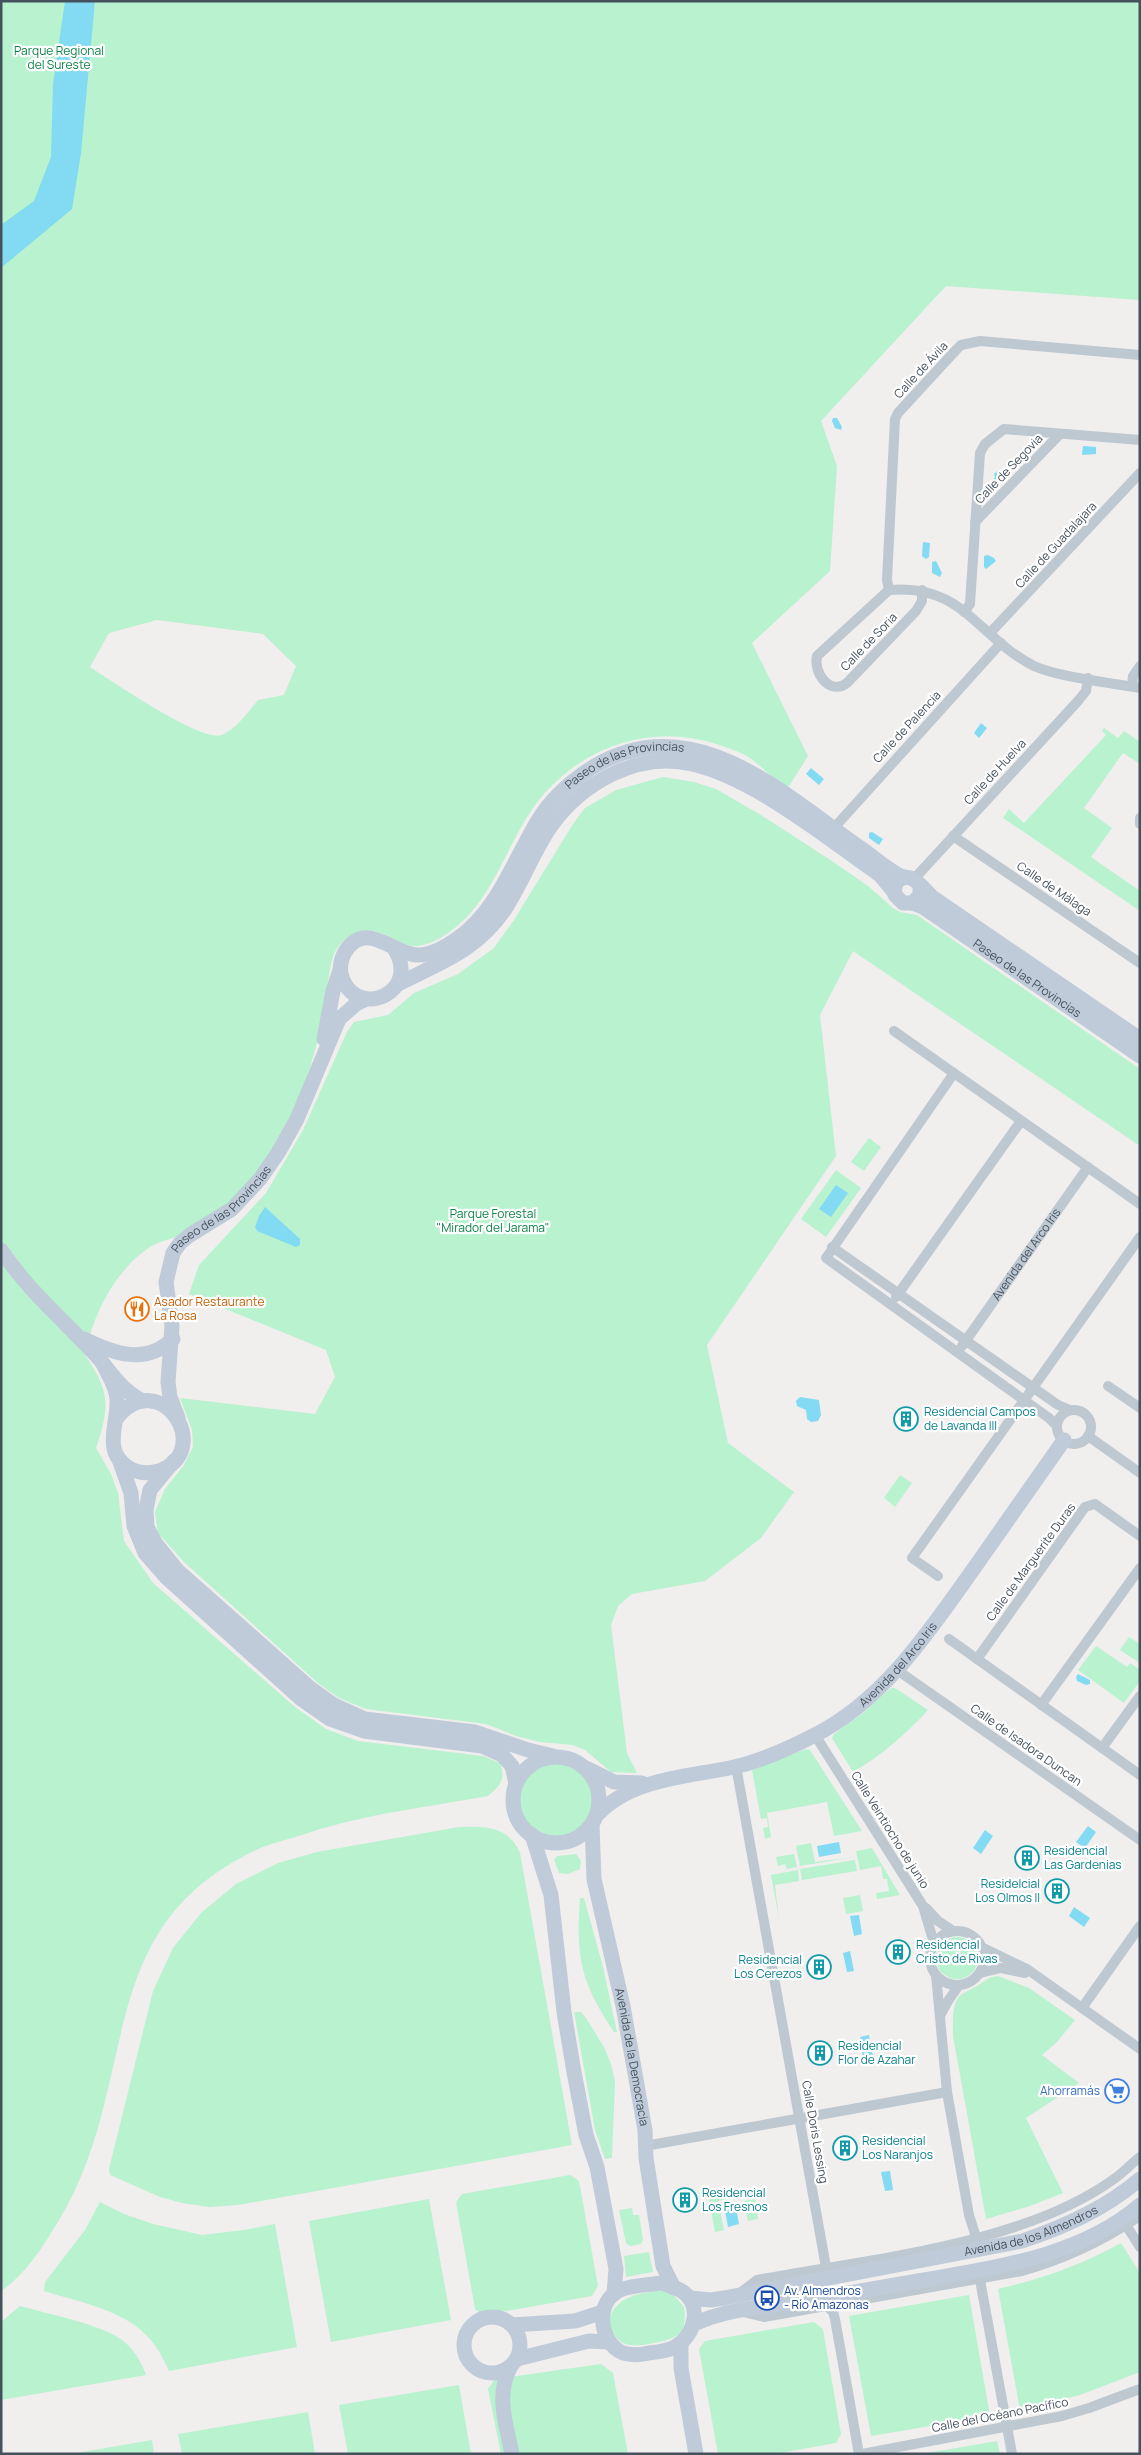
<svg xmlns="http://www.w3.org/2000/svg" width="1141" height="2455" font-family="Manrope,sans-serif">
  <style>
    .green { fill: #b8f2cf; fill-rule: evenodd }
    .water { fill: #82daf3 }
    .lines { fill: none; stroke-linecap: round; stroke-linejoin: round }
    .street { stroke: #bdc8d1; stroke-width: 10 }
    .secondary { stroke: #bfcbd9; stroke-width: 15 }
    .labels { text-anchor: middle; stroke-width: 4.5; stroke-linejoin: round; paint-order: stroke }
    .park-label { font-size: 12px; fill: #0f844a; stroke: #fff }
    .street-label { font-size: 12px; fill: #45515d; stroke: #fff }
    .food-label { font-size: 12px; fill: #c56008; stroke: #fff; text-anchor: start }
    .culture-label { font-size: 12px; fill: #0d838f; stroke: #fff; text-anchor: start }
    .shop-label { font-size: 12px; fill: #366cbe; stroke: #fff; text-anchor: end }
    .transit-label { font-size: 12px; fill: #164399; stroke: #fff; text-anchor: start }
  </style>
  <rect width="100%" height="100%" fill="#f1eeee"/>
  <path class="green" d="M1,1h1139v299l-194,-14 -125,135 16,45 -7,105 -78,72 56,113 -22,35c-12,-11 -23,-24 -36,-33 -10,-7 -23,-10 -34,-14 -68,-22 -139,5 -181,61 -29,40 -42,95 -83,125 -9,7 -23,15 -34,16 -23,1 -37,-23 -62,-13 -8,3 -15,9 -20,17 -8,13 -8,46 -12,63 -11,53 -29,109 -62,154 -22,29 -50,51 -82,68 -10,5 -21,6 -30,12 -35,23 -57,67 -65,108 25,36 25,52 11,93l15,26 7,19 6,48 29,42 142,124 31,22 32,12 125,15 17,7c6,16 1,22 -12,33 -59,11 -123,18 -180,37 -21,7 -43,11 -62,22 -121,63 -116,163 -149,276 -11,37 -25,70 -46,102 -12,20 -29,44 -50,58zM157,620l106,14 33,32 -12,29 -26,5c-11,13 -21,28 -36,35 -20,8 -112,-55 -132,-68l19,-34z
    M1104,728l14,10 6,-7 16,11v22l-17,-11 -39,55 28,20 -21,29 49,34v20l-137,-93 6,-9 15,14 82,-88 -4,-4z
    M663,777l31,5 22,7 45,26 68,44 39,27 25,22 7,4 17,3 223,154v77l-287,-195 -33,64 16,141 -129,189 21,98 66,49 -33,46 -56,43 -73,13 -14,12 -7,19 16,128 10,20 -26,-1 -26,-22 -12,-5 -33,-3 -24,-6 -30,-12 -120,-15 -27,-11 -20,-14 -134,-121 -27,-30 -3,-21 10,-23 19,-24 9,-18 -1,-17 -12,-32 135,16 20,-37 -9,-27 -137,-56 10,-29 67,-72 37,-63 44,-98 7,-10 34,-7 26,-22 44,-19 36,-26 20,-28 59,-96 12,-16 31,-18z
    M869,1138l12,9 -17,24 -13,-9z
    M836,1170l25,18 -35,49 -25,-18z
    M900,1475l12,8 -17,24 -11,-9z
    M1129,1637l11,7v19l-20,-13z
    M1096,1646l31,21 3,-4 10,7v11l-16,22 -46,-33z
    M891,1688h4l33,22c-23,25 -46,45 -75,62l-21,-34 2,-4 29,-21z
    M806,1749l4,1 52,81 -28,5 -7,-34 -60,11 4,24 -6,2 -2,-11 5,-1 -1,-9 -6,1 -9,-49z
    M519 1799a37 37 0 1 1 74 0a37 37 0 1 1-74 0Z
    M459,1827c25,-1 50,-1 61,26l52,292 -334,60 -29,2 -27,-4 -22,-6 -50,-22 -1,-6 44,-178 20,-43 28,-35 35,-29 42,-21 39,-11z
    M811,1843l4,19 39,-5 -54,9 -4,-20z
    M872,1848l28,47 -23,4 -1,-6 13,-2 -2,-12h-4l-2,-13 -21,4 -4,-19z
    M576,1854l5,7 -1,8 -12,5 -9,-1 -5,-13 3,-4z
    M794,1854l3,13 -10,2 -2,-5 -7,2 -2,-9z
    M855,1860l2,11 -55,9 -2,-11z
    M798,1870l1,11 -24,4 4,34 -8,-44z
    M860,1895l3,16 -17,3 -3,-16z
    M580,1898h4l19,69 14,65h-3c-34,-51 -38,-74 -34,-134z
    M936 1958a21 21 0 1 1 42 0a21 21 0 1 1-42 0Z
    M998,1976l31,12 46,32 -19,23 -14,12 37,28 -53,35 37,75 -33,13 -44,13 -33,-183c0,-14 -2,-34 9,-42 5,-3 10,-5 15,-8 8,-5 11,-9 21,-10z
    M574,2012h7l5,6 18,29 7,17 4,18 -3,76 -7,1 -10,-29z
    M570,2175l9,6 19,105 -6,10 -109,19 -8,-6 -19,-107 6,-8z
    M737,2188l1,9 -20,4 6,29 -9,2 -7,-39z
    M429,2199l22,121 -120,22 -22,-121z
    M755,2199l3,20 -10,2 -4,-20z
    M100,2202l24,12 29,10 49,11 42,-5 31,-6 22,123 -128,24c-4,-8 -8,-17 -13,-24 -23,-36 -74,-44 -112,-56l1,-9 40,-52z
    M632,2208l1,7h6l4,25 -2,4 -11,2 -4,-3 -7,-33z
    M1121,2243l19,30v99l-60,23 -60,15 -22,-121c44,-10 83,-24 123,-46z
    M649,2252l4,20 -27,5 -2,-21z
    M661,2291l10,1 13,15c4,27 -7,32 -30,36 -25,5 -39,4 -45,-23 7,-24 30,-27 52,-29z
    M969,2295l21,121 -119,20 -22,-120z
    M20,2306c28,8 80,18 102,34 12,9 19,21 24,35l-145,25v-78z
    M814,2322l9,7 18,105 -5,9 -61,11h-57l-19,-105 6,-8z
    M601,2364l12,9 15,81h-127l-13,-65 7,-10z
    M459,2385l12,69h-123l-9,-49z
    M308,2412l7,42h-133l-4,-20z
    M152,2440l2,14h-83z
    M997,2441l3,13h-79z"/>
  <path class="water" d="M65,1h30l-14,152 -9,56 -71,59v-43l33,-24 17,-44 2,-73z
    M833,418h4l5,9 -1,3 -6,-2 -3,-7z
    M1083,446l13,1v7l-14,1z
    M997,471l6,3 2,4 -10,10 -5,-4 5,-7 -1,-3z
    M923,542l7,1 -1,14 -3,2 -4,-3z
    M988,555l6,3 2,3 -10,8 -2,-2v-11z
    M936,561l6,12 -2,4 -8,-4v-11z
    M981,723l6,5 -8,10 -5,-5z
    M811,768l13,11 -5,6 -13,-11z
    M872,832l11,7 -4,6 -10,-7v-5z
    M836,1185l12,8 -17,24 -12,-8z
    M265,1207l35,32v6l-4,2 -39,-16 -2,-4 4,-11z
    M800,1397l19,3 2,15 -3,6 -7,1 -4,-3 -1,-9 -9,-4 -1,-5z
    M1078,1674l12,6v4l-4,1 -9,-4 -1,-4z
    M1088,1826l8,6 -11,16 -9,-6z
    M985,1830l8,6 -12,18 -8,-6z
    M839,1842l2,11 -22,4 -2,-11z
    M1074,1907l16,11 -6,9 -15,-11z
    M859,1915l3,19 -8,2 -4,-20z
    M850,1951l4,20 -7,1 -4,-19z
    M869,2035l4,21 -10,2 -3,-21z
    M890,2171l3,19 -8,1 -4,-19z
    M735,2203l4,21 -11,3 -4,-22z"/>
  <g class="lines">
    <g class="street">
      <path d="M975,522l85,-88"/>
      <path d="M889,590l-2,-10 8,-161 3,-6 58,-63 5,-5 19,-4 160,14"/>
      <path d="M889,590c74,-7 88,47 145,76 24,11 78,17 106,22"/>
      <path d="M889,590l-72,66c-4,17 13,40 30,27l69,-72 6,-10v-11"/>
      <path d="M964,612l6,-8 10,-151 5,-9 19,-15 136,11"/>
      <path d="M990,633l150,-160"/>
      <path d="M1132,686l1,-10 7,-10"/>
      <path d="M1140,818v6"/>
      <path d="M833,829l168,-186"/>
      <path d="M953,836l187,127"/>
      <path d="M914,879l164,-178 8,-10 2,-13"/>
      <path d="M894,1031l246,173"/>
      <path d="M954,1073l-128,185 223,160 8,8"/>
      <path d="M832,1247l226,158 12,5"/>
      <path d="M896,1297l125,-176"/>
      <path id="s1" d="M962,1346l126,-179"/>
      <path d="M1108,1386l32,22"/>
      <circle cx="1074" cy="1427" r="17"/>
      <path d="M1088,1436l52,37"/>
      <path d="M938,1576l-26,-18 228,-321"/>
      <path d="M949,1639l191,136"/>
      <path d="M977,1659l108,-152 10,-3 45,32"/>
      <path d="M897,1670l243,170"/>
      <path d="M1041,1705l99,-137"/>
      <path d="M815,1735l108,171 11,37"/>
      <path d="M1102,1748l38,-52"/>
      <path d="M736,1766l90,501"/>
      <path d="M926,1908l12,13 15,10"/>
      <circle cx="957" cy="1958" r="27"/>
      <path d="M981,1947l46,22 113,80"/>
      <path d="M980,1973l21,-5 24,5"/>
      <path d="M936,1975l11,117 22,123 7,22"/>
      <path d="M1082,2008l58,-82"/>
      <path d="M940,2016l8,-15 11,-16"/>
      <path d="M645,2146l302,-54"/>
      <path d="M1126,2225l14,22"/>
      <path d="M980,2280l32,174"/>
      <path d="M740,2293l17,-13c110,-21 264,-34 357,-101 9,-6 17,-15 26,-22"/>
      <path d="M827,2306l6,6 2,7 24,135"/>
      <path d="M743,2312l21,5 258,-46c43,-12 81,-30 118,-55"/>
      <path d="M862,2454l200,-38 27,-8 51,-19"/>
    </g>
    <g class="secondary">
      <path d="M920,886v10l-8,7h-9l-8,-8c-1,-6 -1,-11 4,-15 13,-10 25,10 33,17l208,142"/>
      <path id="s2" d="M912,903l11,4 217,149"/>
      <path id="s3" d="M395,950c25,42 -35,69 -52,30 -4,-9 -3,-19 2,-28 21,-34 49,4 74,3 13,0 28,-9 38,-16 40,-28 56,-77 80,-117 13,-22 34,-41 56,-55 101,-61 191,28 269,82 13,9 27,22 41,28"/>
      <path d="M398,984c41,-21 79,-33 107,-75 17,-26 28,-57 46,-83 31,-43 86,-75 141,-62 62,14 135,74 188,111l14,17"/>
      <path d="M324,1039l9,-48 7,-21"/>
      <path d="M1,1250c26,39 61,69 93,103 16,17 27,38 49,48"/>
      <path d="M84,1339c30,15 62,26 89,0"/>
      <path d="M104,1366c5,10 12,21 13,32 2,25 -16,53 12,70 9,5 20,6 30,3 57,-20 1,-108 -43,-52"/>
      <path id="s4" d="M178,1418l-8,-21 -2,-15 4,-56 -6,-44 7,-29 7,-10 10,-8 42,-26 28,-30 18,-26 19,-34 42,-100 17,-15 10,-5"/>
      <path d="M119,1459l12,34 3,33 11,27 22,25 133,120 30,21 34,12 118,15 20,9 10,11 4,17"/>
      <path d="M174,1461l-24,29 -4,20 1,17 9,17 21,26 133,118 24,17 31,14 110,13 53,18 25,6"/>
      <circle cx="556" cy="1800" r="43"/>
      <path d="M588,1769l26,13 28,1"/>
      <path id="s5" d="M597,1815c34,-37 91,-38 137,-48 27,-6 56,-19 81,-32 71,-36 117,-108 162,-171 29,-41 58,-82 87,-124"/>
      <path id="s6" d="M592,1825l2,54 29,127 22,124 1,28 17,108 11,22"/>
      <path d="M532,1835l19,60 13,117 10,60 12,63 11,32 19,102 -2,25"/>
      <path d="M662,2283c5,2 12,4 18,7 23,13 16,45 -5,57 -7,4 -17,5 -26,6 -9,2 -21,3 -30,-2 -20,-13 -24,-49 1,-61 13,-5 28,-5 42,-7z"/>
      <path id="s7" d="M689,2298l22,2 13,-2 298,-57c42,-14 83,-32 118,-62"/>
      <circle cx="492" cy="2345" r="28"/>
      <path d="M694,2324c32,-15 68,-17 103,-22 42,-7 85,-15 127,-22 73,-13 157,-24 216,-75"/>
      <path d="M512,2325l63,-4 28,-9"/>
      <path d="M681,2343v25l15,86"/>
      <path d="M517,2359l72,-18 20,1"/>
      <path d="M511,2366c-16,28 -5,58 1,88"/>
    </g>
  </g>
  <defs>
    <g id="restaurant-ring" transform="scale(1.25)"><circle r="9.5" fill="#fff" stroke="#e8710a" stroke-width="1.5"/><path d="M-5-6h1v4h1v-4h1v4h1v-4h1v5L-1.5 .5V6h-2V.5L-5-1ZM5-6V6H3V1.5H1.5Q1.5-4 5-6Z" fill="#e8710a"/></g>
    <g id="building-ring" transform="scale(1.25)"><circle r="9.5" fill="#fff" stroke="#0f9aa8" stroke-width="1.5"/><path d="M-4-6H4V6H1V3H-1V6H-4ZM-2.5-4.3h1.7v1.8h-1.7ZM.8-4.3h1.7v1.8H.8ZM-2.5-1h1.7V.8h-1.7ZM.8-1h1.7V.8H.8Z" fill="#0f9aa8"/></g>
    <g id="supermarket-ring" transform="scale(1.25)"><circle r="9.5" fill="#fff" stroke="#3f7fe0" stroke-width="1.5"/><path d="M-6-5.5h2.5l.6 2H6L4.5 2H-2.5L-4.4-4H-6ZM-1.5 3.2a1.3 1.3 0 1 0 .1 0ZM3 3.2a1.3 1.3 0 1 0 .1 0Z" fill="#3f7fe0"/></g>
    <g id="bus-ring" transform="scale(1.25)"><circle r="9.5" fill="#fff" stroke="#1a4fb4" stroke-width="1.5"/><path d="M-5-6H5V4H4V6H2V4H-2V6H-4V4H-5ZM-3.5-4V0h7V-4ZM-3.5 1.2v1.5H-2V1.2ZM2 1.2v1.5H3.5V1.2Z" fill="#1a4fb4"/></g>
  </defs>
  <g fill-rule="evenodd">
    <use href="#restaurant-ring" x="137" y="1309"/>
    <use href="#building-ring" x="906" y="1419"/>
    <use href="#building-ring" x="1027" y="1858"/>
    <use href="#building-ring" x="1057" y="1891"/>
    <use href="#building-ring" x="898" y="1952"/>
    <use href="#building-ring" x="819" y="1967"/>
    <use href="#building-ring" x="820" y="2053"/>
    <use href="#supermarket-ring" x="1117" y="2091"/>
    <use href="#building-ring" x="845" y="2148"/>
    <use href="#building-ring" x="685" y="2200"/>
    <use href="#bus-ring" x="767" y="2298"/>
  </g>
  <g class="labels">
    <g class="park-label">
      <text x="59" y="55">Parque Regional<tspan x="59" dy="14">del Sureste</tspan></text>
      <text x="493" y="1218">Parque Forestal<tspan x="493" dy="14">"Mirador del Jarama"</tspan></text>
    </g>
    <g class="street-label">
      <text transform="translate(921 370) rotate(-47)" y="4">Calle de Ávila</text>
      <text transform="translate(1009 469) rotate(-46)" y="4">Calle de Segovia</text>
      <text transform="translate(1056 545) rotate(-47)" y="4">Calle de Guadalajara</text>
      <text transform="translate(869 642) rotate(-46)" y="4">Calle de Soria</text>
      <text transform="translate(907 727) rotate(-47)" y="4">Calle de Palencia</text>
      <text dy="4" stroke="none"><textPath href="#s3" startOffset="510">Paseo de las Provincias</textPath></text>
      <text transform="translate(995 772) rotate(-47)" y="4">Calle de Huelva</text>
      <text transform="translate(1054 889) rotate(34)" y="4">Calle de Málaga</text>
      <text dy="4" stroke="none"><textPath href="#s2" startOffset="138">Paseo de las Provincias</textPath></text>
      <text dy="4" stroke="none"><textPath href="#s4" startOffset="234">Paseo de las Provincias</textPath></text>
      <text dy="4" stroke="none"><textPath href="#s1" startOffset="112">Avenida del Arco Iris</textPath></text>
      <text transform="translate(1031 1562) rotate(-54)" y="4">Calle de Marguerite Duras</text>
      <text dy="4" stroke="none"><textPath href="#s5" startOffset="345">Avenida del Arco Iris</textPath></text>
      <text transform="translate(1026 1745) rotate(35)" y="4">Calle de Isadora Duncan</text>
      <text transform="translate(890 1830) rotate(58)" y="4">Calle Veintiocho de junio</text>
      <text dy="4" stroke="none"><textPath href="#s6" startOffset="236">Avenida de la Democracia</textPath></text>
      <text transform="translate(815 2132) rotate(80)" y="4">Calle Doris Lessing</text>
      <text dy="4" stroke="none"><textPath href="#s7" startOffset="350">Avenida de los Almendros</textPath></text>
      <text transform="translate(1000 2415) rotate(-11)" y="4">Calle del Océano Pacífico</text>
    </g>
    <g class="food-label">
      <text x="154" y="1306">Asador Restaurante<tspan x="154" dy="14">La Rosa</tspan></text>
    </g>
    <g class="culture-label">
      <text x="924" y="1416">Residencial Campos<tspan x="924" dy="14">de Lavanda III</tspan></text>
      <text x="1044" y="1855">Residencial<tspan x="1044" dy="14">Las Gardenias</tspan></text>
      <text x="1040" y="1888" text-anchor="end">Residelcial<tspan x="1040" dy="14">Los Olmos II</tspan></text>
      <text x="916" y="1949">Residencial<tspan x="916" dy="14">Cristo de Rivas</tspan></text>
      <text x="802" y="1964" text-anchor="end">Residencial<tspan x="802" dy="14">Los Cerezos</tspan></text>
      <text x="838" y="2050">Residencial<tspan x="838" dy="14">Flor de Azahar</tspan></text>
      <text x="862" y="2145">Residencial<tspan x="862" dy="14">Los Naranjos</tspan></text>
      <text x="702" y="2197">Residencial<tspan x="702" dy="14">Los Fresnos</tspan></text>
    </g>
    <g class="shop-label">
      <text x="1100" y="2095">Ahorramás</text>
    </g>
    <g class="transit-label">
      <text x="784" y="2295">Av. Almendros<tspan x="784" dy="14">- Río Amazonas</tspan></text>
    </g>
  </g>
  <rect width="1141" height="2455" fill="none" stroke="#45515d" stroke-width="5"/>
</svg>
